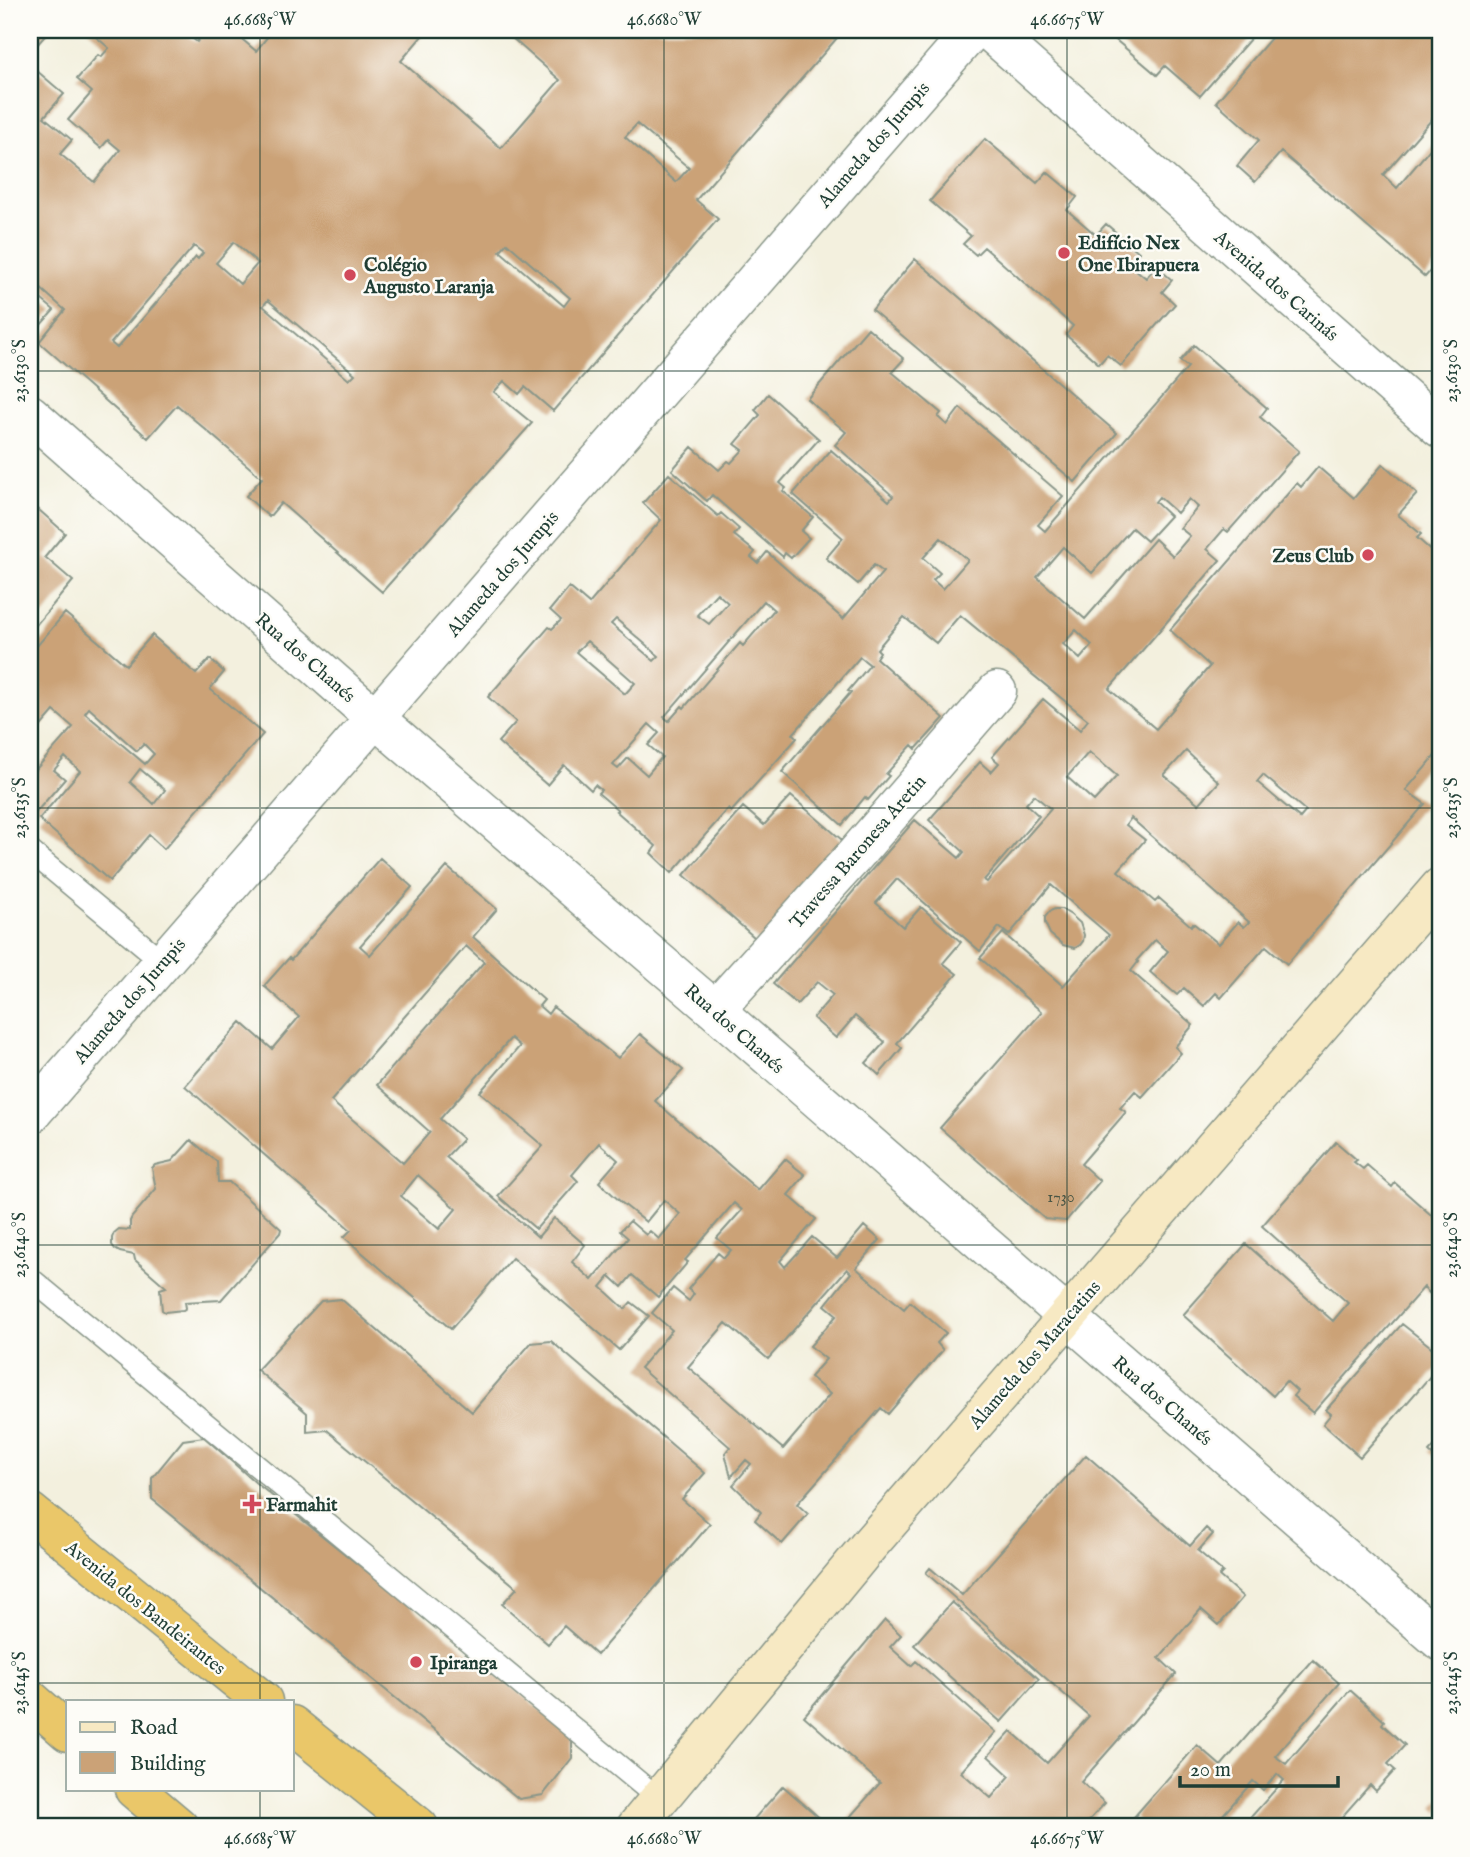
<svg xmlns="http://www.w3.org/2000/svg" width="1470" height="1857" font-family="'IM FELL English',serif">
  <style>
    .building { fill: #cba277; fill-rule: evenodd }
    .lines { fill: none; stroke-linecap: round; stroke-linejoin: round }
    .service-casing { stroke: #899689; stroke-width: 24 }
    .minor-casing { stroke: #899689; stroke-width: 41 }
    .secondary-casing { stroke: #899689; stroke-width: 41 }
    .trunk-casing { stroke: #899689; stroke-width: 41 }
    .service { stroke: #fff; stroke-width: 21 }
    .minor { stroke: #fff; stroke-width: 38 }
    .secondary { stroke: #f7e9c3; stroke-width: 38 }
    .trunk { stroke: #eac769; stroke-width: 38 }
    .ticks { fill: none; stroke: #1f3d34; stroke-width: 2; stroke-opacity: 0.45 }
    .poi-dot { fill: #d1495b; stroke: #fdfcf7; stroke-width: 2.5 }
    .labels { text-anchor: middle; stroke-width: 5; stroke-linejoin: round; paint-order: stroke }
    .number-label { font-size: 16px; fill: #4a5645 }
    .street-label { font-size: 19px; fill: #1f3d34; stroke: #fdfcf7 }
    .poi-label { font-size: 19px; font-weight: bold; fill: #1f3d34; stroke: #fdfcf7; text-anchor: start }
    .neatline { fill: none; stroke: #1f3d34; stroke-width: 2.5 }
    .ticks-label { font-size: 18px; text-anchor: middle; fill: #1f3d34 }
  </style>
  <rect width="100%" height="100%" fill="#fdfcf7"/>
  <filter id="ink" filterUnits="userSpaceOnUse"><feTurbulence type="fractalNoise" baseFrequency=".0143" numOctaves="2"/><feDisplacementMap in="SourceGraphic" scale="14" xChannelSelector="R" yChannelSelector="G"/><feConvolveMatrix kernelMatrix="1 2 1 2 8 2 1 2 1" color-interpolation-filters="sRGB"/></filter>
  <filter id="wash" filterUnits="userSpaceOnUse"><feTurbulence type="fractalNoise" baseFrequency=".00686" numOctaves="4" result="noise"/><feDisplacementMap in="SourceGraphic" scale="28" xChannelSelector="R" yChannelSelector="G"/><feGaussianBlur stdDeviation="1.57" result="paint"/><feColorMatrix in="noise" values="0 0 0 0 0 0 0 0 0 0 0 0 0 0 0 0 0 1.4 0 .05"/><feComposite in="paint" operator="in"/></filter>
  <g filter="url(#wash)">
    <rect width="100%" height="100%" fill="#f3f0de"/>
    <g id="blocks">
      <path class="building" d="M30,30h20l-20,23z
        M88,30h93l16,12 10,-12h24l25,21 13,-16 -5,-5h163l-26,31 100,87 59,-68 -57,-50h341l-148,170 22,19 -165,192 -28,-24 -6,7 -15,-13 -10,11 38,31 -150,169 -101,-89 -12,14 -23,-21 16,-18 -85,-73 -29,33 -109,-96 26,-32 -35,-31v-214l34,29 -20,23 28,23 -12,14 34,28 26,-32 -12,-10 -7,8 -33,-28 24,-28 -15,-13 21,-24 3,2 8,-9zM637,124l52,44 -13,14 -51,-45zM234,242l24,21 -18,21 -24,-21zM507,243l63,55 -6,8 -64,-55zM194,246l9,7 -5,6 -2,-2 -79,91 -6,-5zM268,300l87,74 -6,6 -86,-74z
        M1104,30h154l-58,66 -35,-30 -8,9z
        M1278,30h162v80l-57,65 14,13 43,-51v123l-15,17 -144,-125 -26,30 -18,-16 22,-26 -43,-38z
        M985,139l52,44 10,-11 30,25 -10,13 29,25 10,-11 33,28 -10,12 17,14 10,-12 16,14 -10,12 13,12 -54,62 -14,-11 -8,9 -33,-29 7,-9 -89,-79 -8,8 -13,-11 8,-8 -41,-35z
        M915,259l202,174 -42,49 -203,-172z
        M30,290l24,20 -23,26 -1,-2z
        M868,328l36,31 -12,13 49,41 -3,4 9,8 13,-17 103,88 -25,29 7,6 143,-164 -8,-6 14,-16 73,63 -7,9 39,34 -71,81 -4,-3 -17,20 13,11 -111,129 47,40 54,-63 -40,-36 127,-147 4,4 17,-20 36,31 29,-34 34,30 -19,21 23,19 -4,4 16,14 7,-8v206l-34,40 19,14 -138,160 -21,-18 -45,52 -5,-5 -12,13 -20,-18 -7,7 -27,-23 18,-21 -13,-11 -18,20 1,2 -7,9 62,54 -18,22 6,6 -39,44 -7,-6 -15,17 6,4 -45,52 19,17 -34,40 -21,-2 -105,-91 102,-116 -62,-54 23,-25 60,53 46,-51 -58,-50 -42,50 -10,-8 -19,24 -83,-72 -21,24 27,24 18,-20 40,35 -18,21 14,11 -60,69 5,5 -23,27 -13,-12 19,-21 -30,-26 -19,22 -23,-20 20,-23 -16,-13 -20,22 -24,-20 142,-164 44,38 5,-6 -35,-32 51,-58 11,10 8,-9 -7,-6 51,-58 37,31 8,-10 -128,-105 -24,28 -32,-26 -27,32 3,3 -4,6 68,60 -28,31 -4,-4 -26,29 3,2 -21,24 -3,-3 -23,28 -60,-53 69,-80 -3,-1 22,-26 -10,-8 -67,77 4,4 -66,74 -3,-3 -56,64 -21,-20 5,-7 -40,-35 2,-1 -20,-17 3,-3 -6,-5 -4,5 -27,-25 -17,20 -49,-43 18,-20 -28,-25 61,-70 3,2 9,-9 -11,-10 19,-23 20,17 72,-84 -18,-17 26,-29 49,42 3,-3 18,16 -5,6 21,17 -4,5 7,6 9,-11 76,67 40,-47 -9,-7 -16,19 -32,-26 17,-20 -50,-44 38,-44 58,51 4,-5 -58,-51 11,-13 -39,-33zM1159,497l18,16 12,-14 9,8 -18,21 10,8 -17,20 -18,-17 -70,80 -48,-42 26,-30 29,26 40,-45 15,13 23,-25 -15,-14zM941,538l27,22 -25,29 -10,-9 7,-7 -17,-15zM717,593l11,10 -19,21 -12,-9zM764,601l10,9 -31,36 -3,-3 -56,65 -2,-2 -13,15 -5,-4zM616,619l43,37 -5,5 -43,-37zM1076,630l16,15 -12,14 -17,-15zM587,641l48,42 -10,11 -49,-42zM649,724l10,9 -11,12 14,12 -15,18 -19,-17 -10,11 -5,-4zM1186,751l33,31 -20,22 -35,-29zM1089,752l28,24 -23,25 -27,-24zM1263,775l43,36 -6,7 -43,-36zM1034,795l17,14 -64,73 -3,-2 55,-64 -13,-12zM1131,818l118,104 -5,5 -6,-5 -19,22 -26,-21 -2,3 -32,-28 -4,4 -37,-31 27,-31 -19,-15z
        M768,394l51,45 -39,44 6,5 -3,3 30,26 -12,14 8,7 -18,20 -6,-5 -2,4 -71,-62 -5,6 -35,-31 20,-23 27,23 9,-9 3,2 12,-13 -8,-6 25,-29 -5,-5z
        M30,502l35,31 -20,24 28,24 -43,51z
        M65,613l61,52 26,-30 44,39 14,-15 14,13 -14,17 53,45 -99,115 -15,-14 -39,46 -71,-62 41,-48 -15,-14 -11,13 11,9 -35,40v-43l43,-49 -19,-16 -13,15 -11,-10v-62zM89,708l48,43 7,-7 10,10 -9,10 -60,-51zM140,769l25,21 -11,14 -24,-22z
        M791,796l58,50 -86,99 -79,-70 59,-68 21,18z
        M380,858l32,29 -52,59 10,9 77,-88 50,42 -24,28 71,63 -5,6 9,8 5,-7 65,51 22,-24 43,36 -28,31 103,89 27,-31 20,16 -17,20 28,24 -36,42 5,6 27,-30 25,21 27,-32 16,14 -24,28 48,41 6,-7 36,31 -9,10 6,7 -55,64 -7,-6 -84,96 11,10 -26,30 -27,-24 6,-8 -28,-27 18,-21 -5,-4 -15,17 -6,-24 5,-6 -90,-79 32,-38 -20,-17 21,-25 16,13 5,-7 -6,-5 30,-36 6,5 7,-8 -14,-12 25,-28 -8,-7 -49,57 3,2 -30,35 -26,-22 -10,12 -12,-11 -9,11 24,22 6,-7 18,14 -30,34 -107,-92 -61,71 -107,-92 7,-7 -166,-144 56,-64 31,27 27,-32 -35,-31 25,-28 2,2zM466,946l18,16 -107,123 53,47 -27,31 -72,-62zM511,1038l9,8 -40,46 63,54 -45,50 38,33 42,-48 -6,-6 27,-32 19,17 -19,22 23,21 24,19 18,-22 16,14 -21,25 -9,-8 -4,4 -16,-14 -10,10 8,7 -36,42 -20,-18 13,-17 -31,-27 -16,19 -92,-80 17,-18 -23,-20zM418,1175l38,34 -17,20 -38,-33zM847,1269l4,4 -26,32 12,10 -27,31 16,13 -16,18 20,17 -47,55 -95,-82 38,-44 42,36z
        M1055,909h6l10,6 9,8 4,12 -1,6 -3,4 -5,3 -12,-3 -13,-11 -5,-11v-6l5,-6z
        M191,1140l26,22 1,20h11l52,47 -1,4 -59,67 -36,2 1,6 -3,2 -18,2 -3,-2 -2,-21 6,-2 -31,-27 -1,-5 -14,-3 -5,-3 -3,-4v-7l2,-5 5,-4 11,1v-9l2,-4 24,-28 -4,-21 3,-3 17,-4z
        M1336,1142l21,18 -3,2 9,7 4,-4 25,22 3,-4 45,40v58l-11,12 -5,-6 -111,126 -20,-17 4,-5 -11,-10 -13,15 -90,-81 63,-71 87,77 15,-18 -86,-77z
        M341,1299l131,113 59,-69 20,-2 154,132 -23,26 28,25 -113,131 -33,-29 -16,18 -46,-40 15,-16 -190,-158 -20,2v-19l-50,-43 64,-69z
        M1402,1324l38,30v11l-80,92 -37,-33 8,-10 -5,-4z
        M204,1437l52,46 316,252v23l-29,37 -24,4 -367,-300v-21l31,-38z
        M1440,1440v22l-11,-10z
        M1086,1455l104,91 16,-18 7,6 -15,17 25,21 -4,4 24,21 -24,28 -18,-16 -42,49 17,16 -95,108 24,21 -22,24h-242l39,-44 -76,-67 81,-96 16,15 -11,12 21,19 5,-5 80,71 -35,40 30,26 19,-22 -22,-20 23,-25 36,32 42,-47 -163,-143 4,-5 32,27z
        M952,1602l87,77 -38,43 -87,-77z
        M1313,1660l26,23 -64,73 11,8 64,-74 34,31 -2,3 23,21 -17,19 7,6 -19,21 -6,-6 -37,42h-91l42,-47 -7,-6 -14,16 -10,-9 -32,36 12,10h-87l-12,-10 63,-72 24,21z
        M783,1786l47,41h-83z
        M1440,1799v14l-7,-6z"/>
    </g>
  </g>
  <g filter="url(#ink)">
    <use href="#blocks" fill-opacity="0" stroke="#899689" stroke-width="2"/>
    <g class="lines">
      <g class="service-casing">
        <path id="service" d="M30,851l132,110
          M30,1278l629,521"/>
      </g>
      <g class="minor-casing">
        <path id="minor" d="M988,30l452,398
          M30,414l346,305 339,291 725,631
          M715,1010l140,-155 142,-164
          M30,1115l943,-1085"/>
      </g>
      <g class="secondary-casing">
        <path id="secondary" d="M636,1827l234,-283 570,-657"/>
      </g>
      <g class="trunk-casing">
        <path id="trunk" d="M30,1512l233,189
          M30,1699l38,33
          M292,1725l127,102
          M134,1789l45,38"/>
      </g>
      <use href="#service" class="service"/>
      <use href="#minor" class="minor"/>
      <use href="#secondary" class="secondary"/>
      <use href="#trunk" class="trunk"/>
    </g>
  </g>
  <path class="ticks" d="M260,30v1671M664,30v1797M1067,30v1797M30,371h1410M30,808h1410M30,1245h1410M30,1683h1410M260,1789v38"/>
  <g class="poi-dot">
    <circle cx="1064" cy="253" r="7"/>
    <circle cx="350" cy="275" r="7"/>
    <circle cx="1368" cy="555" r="7"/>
    <path d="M248.5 1493.5h7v7h7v7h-7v7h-7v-7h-7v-7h7z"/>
    <circle cx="416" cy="1662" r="7"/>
  </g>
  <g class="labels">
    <g class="number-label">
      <text x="1061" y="1202">1730</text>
    </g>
    <g class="street-label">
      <text transform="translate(873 144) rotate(-49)" y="7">Alameda dos Jurupis</text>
      <text transform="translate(1277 285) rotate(41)" y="7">Avenida dos Carinás</text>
      <text transform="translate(502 573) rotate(-49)" y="7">Alameda dos Jurupis</text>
      <text transform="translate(306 657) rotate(41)" y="7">Rua dos Chanés</text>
      <text transform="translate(857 851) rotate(-49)" y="7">Travessa Baronesa Aretin</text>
      <text transform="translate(129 1000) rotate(-49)" y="7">Alameda dos Jurupis</text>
      <text transform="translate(735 1028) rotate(41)" y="7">Rua dos Chanés</text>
      <text transform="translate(1034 1354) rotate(-49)" y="7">Alameda dos Maracatins</text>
      <text transform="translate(1163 1400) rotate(41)" y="7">Rua dos Chanés</text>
      <text transform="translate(146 1607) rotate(39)" y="7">Avenida dos Bandeirantes</text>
    </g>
    <g class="poi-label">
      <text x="1078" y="249">Edifício Nex<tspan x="1078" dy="22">One Ibirapuera</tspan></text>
      <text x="364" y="271">Colégio<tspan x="364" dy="22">Augusto Laranja</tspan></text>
      <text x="1354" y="562" text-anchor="end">Zeus Club</text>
      <text x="266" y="1511">Farmahit</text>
      <text x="430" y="1669">Ipiranga</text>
    </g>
  </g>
  <rect width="1470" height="1857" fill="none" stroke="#fdfcf7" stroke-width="77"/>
  <rect x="66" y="1700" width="228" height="91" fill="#fdfcf7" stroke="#a4b0a9" stroke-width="2"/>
  <rect x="80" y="1722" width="35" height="10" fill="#f7e9c3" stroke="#a4b0a9" stroke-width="2"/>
  <text x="130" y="1734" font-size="21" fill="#1f3d34">Road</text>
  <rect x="80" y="1752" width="35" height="21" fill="#cba277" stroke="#a4b0a9" stroke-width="2"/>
  <text x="130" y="1770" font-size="21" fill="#1f3d34">Building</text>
  <path d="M1180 1776v10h158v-10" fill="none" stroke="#1f3d34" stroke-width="3.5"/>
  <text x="1190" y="1776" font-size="21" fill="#1f3d34" stroke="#fdfcf7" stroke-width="5" paint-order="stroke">20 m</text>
  <rect x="38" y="38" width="1394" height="1780" class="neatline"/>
  <g class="ticks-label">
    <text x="260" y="25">46.6685°W</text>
    <text x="664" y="25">46.6680°W</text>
    <text x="1067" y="25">46.6675°W</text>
    <text transform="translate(19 371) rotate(-90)" y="6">23.6130°S</text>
    <text transform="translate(1451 371) rotate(-90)" y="6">23.6130°S</text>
    <text transform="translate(19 808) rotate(-90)" y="6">23.6135°S</text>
    <text transform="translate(1451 808) rotate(-90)" y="6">23.6135°S</text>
    <text transform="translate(19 1245) rotate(-90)" y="6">23.6140°S</text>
    <text transform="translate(1451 1245) rotate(-90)" y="6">23.6140°S</text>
    <text transform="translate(19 1683) rotate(-90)" y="6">23.6145°S</text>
    <text transform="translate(1451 1683) rotate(-90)" y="6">23.6145°S</text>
    <text x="260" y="1844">46.6685°W</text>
    <text x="664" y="1844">46.6680°W</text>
    <text x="1067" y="1844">46.6675°W</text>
  </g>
</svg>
